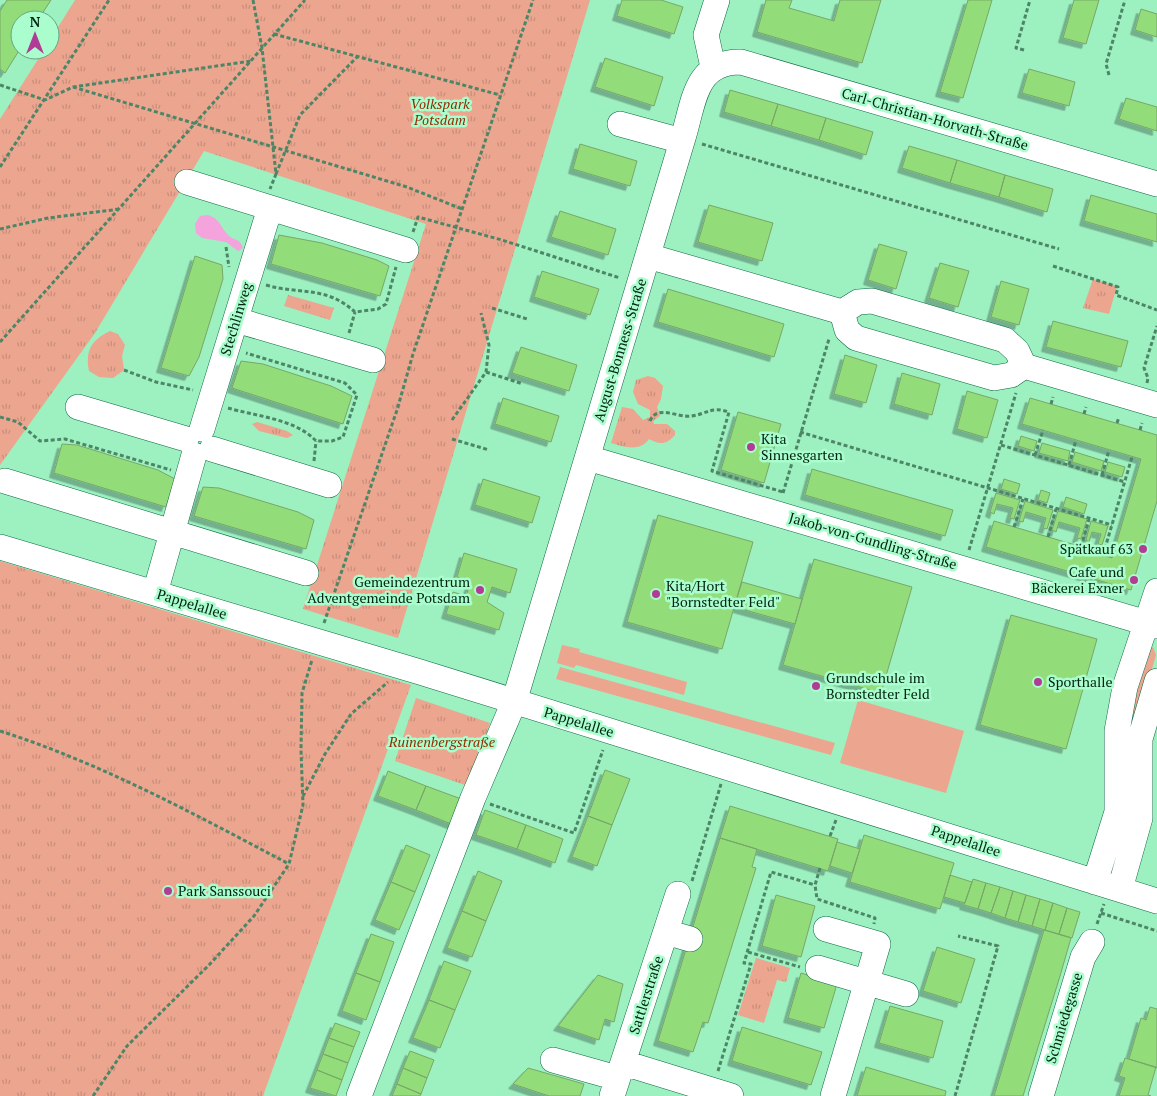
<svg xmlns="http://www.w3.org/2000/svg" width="1157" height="1096" font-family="'PT Serif',serif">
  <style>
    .grass { fill: #eca58f }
    .park { fill: url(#park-tufts) }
    .water { fill: #f4a3dc }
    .building { fill: #93dc7a; stroke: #77a767; filter: url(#shadow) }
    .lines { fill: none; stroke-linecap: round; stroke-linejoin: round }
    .minor-casing { stroke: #096a42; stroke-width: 26 }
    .path { stroke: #4c8666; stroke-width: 3; stroke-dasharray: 4 2.5; stroke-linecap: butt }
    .minor { stroke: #fff; stroke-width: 25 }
    .poi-dot { fill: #b03c95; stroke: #aafdcd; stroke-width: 2 }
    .labels { text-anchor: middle; stroke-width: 5; stroke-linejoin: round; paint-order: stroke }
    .park-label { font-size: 14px; font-style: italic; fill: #922c02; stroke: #aafdcd }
    .street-label { font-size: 14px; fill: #012413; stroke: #aafdcd }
    .poi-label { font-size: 14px; fill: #012413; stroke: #aafdcd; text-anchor: start }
  </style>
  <defs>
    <pattern id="park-tufts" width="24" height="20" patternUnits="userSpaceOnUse" patternTransform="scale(1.25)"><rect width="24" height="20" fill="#eca58f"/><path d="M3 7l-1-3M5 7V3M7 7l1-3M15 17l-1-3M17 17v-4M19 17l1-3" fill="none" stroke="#c98e7a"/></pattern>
    <filter id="shadow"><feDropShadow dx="-4.5" dy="4.5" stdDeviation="0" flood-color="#0004"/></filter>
  </defs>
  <rect width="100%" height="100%" fill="#9df0c0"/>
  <path class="grass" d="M562,645l18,4 -1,3 108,30 -3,13 -108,-30 -2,3 -17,-5z
    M1153,647l3,8 -23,79 -9,-2 22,-81z
    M560,667l275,76 -4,12 -275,-76z
    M858,700l106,31 -18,62 -106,-30z"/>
  <path class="park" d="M75,0h515l-192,638 -95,-29 123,-385 -222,-73 -109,182 -95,132v-346l44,-69h6v-10z
    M1093,279l24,7 -8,28 -26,-6z
    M288,295l46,13 -4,12 -46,-14z
    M110,331l8,3 7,11 -3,11 2,14 -11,8 -14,-1 -10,-6c-4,-20 2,-31 21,-40z
    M648,376l7,2 8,8 -2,13 -4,8 3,9 -7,5 1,3h13l8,7v4c-9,10 -15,10 -26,4 -9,13 -25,8 -38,4l11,-36 11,2 10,11 7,-3v-7l-12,-6 -5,-12 3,-12z
    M257,422l30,9 6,4 -6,3 -28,-7 -7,-7z
    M0,561l411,124 -148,411h-263z
    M416,698l74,25 -22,63 -73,-25z
    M756,958l34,10 -4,14 -9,-2 -13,43 -26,-8z"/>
  <path class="water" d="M208,215c12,4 12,11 20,20 6,6 12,3 15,13l-5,3 -12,-9 -24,-4 -6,-5 -1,-9 5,-8z"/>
  <path class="building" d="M7,0h44l-13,20h-18v29l-15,24 -5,-4v-58z
    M622,0h39l22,7 -9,27 -57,-18z
    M766,0h26l-3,8 45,13 6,-21h41l-19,63 -105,-31z
    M968,0h24l-29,98 -23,-6z
    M1074,0h25l-13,44 -23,-6z
    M1141,9l16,5v23l-22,-7z
    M605,58l58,19 -9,29 -59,-19z
    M1029,69l46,13 -6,24 -47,-13z
    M730,90l48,14 -7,22 -47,-14z
    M1126,98l31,9v24l-38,-12z
    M778,104l48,14 -7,22 -48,-14z
    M826,118l47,14 -7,23 -47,-15z
    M580,144l57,17 -7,25 -57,-17z
    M909,146l48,14 -7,23 -48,-15z
    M957,160l48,15 -6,22 -49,-14z
    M1005,175l48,14 -6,23 -48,-15z
    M1091,195l66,19v28l-73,-21z
    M709,205l64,18 -11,38 -64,-19z
    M560,211l56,18 -8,26 -57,-18z
    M279,235l43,8 55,17 12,6 -9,30 -109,-32z
    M879,244l28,8 -11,37 -28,-9z
    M195,256l27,9 1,14 -24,78 -10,19 -28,-8z
    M940,263l29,8 -11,36 -29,-9z
    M542,271l57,18 -9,26 -56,-18z
    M1001,281l28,8 -10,36 -28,-8z
    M668,289l116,35 -10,33 -116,-35z
    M1053,321l75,20 -7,26 -75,-20z
    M521,347l56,18 -8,26 -57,-18z
    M845,355l32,10 -11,38 -32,-9z
    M241,361l22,3 68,22 21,10 -9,28 -111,-36z
    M902,373l38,11 -8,31 -38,-11z
    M967,391l31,9 -11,38 -30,-9z
    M503,398l56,18 -8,26 -56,-18z
    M1030,398l127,37v66l-26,89 -145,-43 8,-26 105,31v2l13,4 29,-99 -119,-35z
    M738,412l43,12 -17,59 -43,-13z
    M1021,436l16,5 -3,10 -16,-5z
    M1042,443l28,8 -2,10 -29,-8z
    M62,444l15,1 81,25 17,9 -9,28 -112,-34z
    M1075,452l29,9 -3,10 -29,-9z
    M1108,462l17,5 -3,10 -17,-5z
    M812,469l141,41 -8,26 -140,-41z
    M483,479l57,18 -8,26 -57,-18z
    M1004,479l16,5 -3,10 -16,-5z
    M203,487l16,1 79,24 16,8 -8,29 -112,-33z
    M1041,490l9,3 -3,10 -9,-3z
    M996,493l24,7 -6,19 -4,-1 3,-10 -16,-4 -3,10 -4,-2z
    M1066,497l21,7 -3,10 -21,-7z
    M1025,501l28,9 -6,19 -4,-1 3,-10 -20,-6 -3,10 -4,-1z
    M1058,511l29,8 -6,20 -4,-1 3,-10 -21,-6 -3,10 -4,-2z
    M658,515l95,27 -31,107 -95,-27z
    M1091,521l17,5 -6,19 -4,-1 3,-10 -9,-2 -3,10 -3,-2z
    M464,553l53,16 -7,24 -18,-6 -5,15 17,11 -5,17 -53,-16 7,-22 13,4 5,-15 -14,-4z
    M814,559l98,28 -31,106 -98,-28z
    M742,582l60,17 -7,25 -61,-17z
    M1011,615l86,24 -31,110 -86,-24z
    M605,770l25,9 -18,46 -24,-9z
    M388,771l38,15 -10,24 -38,-14z
    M426,786l38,14 -10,25 -38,-15z
    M730,806l108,33 -10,32 -108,-33z
    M485,810l41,15 -9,24 -41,-14z
    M588,816l24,9 -15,41 -25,-9z
    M526,825l37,14 -8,24 -38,-14z
    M864,835l90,28 -14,46 -90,-27z
    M720,838l37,11 -5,18 4,1 -48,155 -5,-1 -10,30 -35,-11z
    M837,842l23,7 -8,24 -22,-7z
    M406,845l24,10 -15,37 -24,-10z
    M478,871l24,10 -16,40 -24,-10z
    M950,875l22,7 -7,21 -21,-6z
    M973,879l13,4 -8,26 -14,-4z
    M391,882l24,10 -16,38 -24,-10z
    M986,883l14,4 -9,26 -13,-4z
    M1000,887l13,4 -8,27 -14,-5z
    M1013,891l13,4 -8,27 -13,-4z
    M776,895l39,11 -14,51 -39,-11z
    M1026,895l14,4 -8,27 -14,-4z
    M1040,899l13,4 -8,27 -13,-4z
    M1053,903l14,5 -8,26 -14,-4z
    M1067,908l13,4 -8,26 -13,-4z
    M462,911l24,10 -14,36 -25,-9z
    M1044,930l27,8 -11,38 -37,120h-29z
    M371,934l23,8 -14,40 -24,-9z
    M937,947l38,12 -14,44 -38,-12z
    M444,961l27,10 -16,39 -26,-10z
    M356,973l24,9 -14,38 -24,-9z
    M801,973l36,11 -13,44 -36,-10z
    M598,975l25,9 -9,38 -9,-3 -6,21 -41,-14z
    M429,1000l26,10 -15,38 -27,-10z
    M890,1006l53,15 -10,37 -54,-15z
    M1150,1007l7,2v59l-28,-9 12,-41 5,2z
    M335,1023l25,9 -6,15 -25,-9z
    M742,1027l80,25 -11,33 -79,-24z
    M329,1038l25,9 -6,16 -25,-9z
    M410,1051l24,9 -7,18 -24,-10z
    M323,1054l25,9 -6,17 -25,-10z
    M1125,1058l31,9 -8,28 3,1h-32l6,-18 -6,-2z
    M866,1067l80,24 -1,5h-88z
    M403,1068l24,10 -6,16 -24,-10z
    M528,1068l56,16 -4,12h-31l-36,-12z
    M317,1070l25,10 -6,16 -26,-8z
    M397,1084l24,10 -1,2h-28z"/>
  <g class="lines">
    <g class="minor-casing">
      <path id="minor" d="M713,67l-7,-32 11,-35
        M620,124l62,17
        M187,182l219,68
        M648,256l194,56 16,-10 14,-1 133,39 12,11 7,15 133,39
        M842,312l5,18 9,8 138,40 17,-3 13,-9
        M236,320l137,40
        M78,407l108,32
        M202,429l68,-221
        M212,449l117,36
        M588,458l569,168
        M5,481l301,92
        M0,547l420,125 737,229
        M155,593l39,-138
        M1095,882l22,-70v-81l8,-44 32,-96
        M1120,889l20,-71v-79l17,-58
        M826,929l52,15 -45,152
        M666,932l24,7
        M818,968l88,26
        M553,1060l64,18
        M624,1063l107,33
        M359,1096l114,-298 41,-96 169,-564c11,-36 12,-77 58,-76l416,122
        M612,1096l66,-202
        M1041,1096l42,-139 9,-15"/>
    </g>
    <path class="path" d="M253,0l9,48 14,126 -6,15
      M274,34l226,61
      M1024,50l-8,-2 14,-48
      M1109,75l-3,-11 19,-64
      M0,85l45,15 28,-13 178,-26
      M73,87l334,100 55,22
      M702,144l357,105
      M0,167l109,-167
      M276,174l24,-59 58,-59
      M0,229l48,-11 72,-9
      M413,232l5,-15 84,23 118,38
      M226,247l3,20
      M1053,266l65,21 -2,8 41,15
      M266,285c33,10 59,0 89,27l23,-3 8,-5 10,-37
      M492,308l35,11
      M349,333l6,-21
      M0,342l305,-342
      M124,370l32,12 37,8
      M486,372l37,12
      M1147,383l1,-5 -4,-10 13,-42
      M1051,404l2,-7
      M228,408c27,8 68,11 88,33h16l11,-4 14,-42 -12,-12 -99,-30
      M1084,414l2,-7
      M0,417l18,5 22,19 25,-2 106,31
      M452,420l34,-48 3,-27 -8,-32
      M650,421c7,-17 28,-3 41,-5 17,-2 19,-10 38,-4l-17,59 71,21
      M1117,423l2,-6
      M1140,430l2,-7
      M800,432l312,93
      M452,439l37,11
      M1001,445l124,37
      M1035,455l8,-25
      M314,461l2,-20
      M1069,465l7,-25
      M1102,475l7,-25
      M783,493l46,-154
      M1014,527l9,-28
      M1048,537l8,-28
      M1081,547l8,-28
      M969,550l47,-157
      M1103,555l29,-98
      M324,623l73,-213 16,-56 120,-354
      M0,731c101,32 196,84 289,133
      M303,796l22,-42 26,-40 37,-32
      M490,804l84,29 29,-83
      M830,836l6,-16
      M820,868l-5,17 2,14 58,19 -1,6
      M692,881l29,-97
      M1101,913l56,18
      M1097,924l7,-20
      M748,952l52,15
      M718,1071l33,-107 -7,-1 27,-91 44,13
      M93,1096l34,-50 82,-81 45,-49 35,-52 14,-59 -2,-55 1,-57 10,-33
      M955,1096l43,-150 -40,-10"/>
    <use href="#minor" class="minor"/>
  </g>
  <g class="poi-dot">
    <circle cx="751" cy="447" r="5"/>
    <circle cx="1143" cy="549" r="5"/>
    <circle cx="1134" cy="580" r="5"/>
    <circle cx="480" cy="590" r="5"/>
    <circle cx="656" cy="594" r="5"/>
    <circle cx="1038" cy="682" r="5"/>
    <circle cx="816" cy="686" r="5"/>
    <circle cx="168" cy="891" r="5"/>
  </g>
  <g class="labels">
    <g class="park-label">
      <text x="440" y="109">Volkspark<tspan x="440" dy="16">Potsdam</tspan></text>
      <text x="442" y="747">Ruinenbergstraße</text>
    </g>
    <g class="street-label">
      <text transform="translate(935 119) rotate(16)" y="5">Carl-Christian-Horvath-Straße</text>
      <text transform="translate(236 319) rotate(-73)" y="5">Stechlinweg</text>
      <text transform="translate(620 350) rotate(-73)" y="5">August-Bonness-Straße</text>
      <text transform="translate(873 541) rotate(16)" y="5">Jakob-von-Gundling-Straße</text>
      <text transform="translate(192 604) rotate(17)" y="5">Pappelallee</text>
      <text transform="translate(579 722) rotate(17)" y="5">Pappelallee</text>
      <text transform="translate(966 841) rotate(18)" y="5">Pappelallee</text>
      <text transform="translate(646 995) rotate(-72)" y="5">Sattlerstraße</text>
      <text transform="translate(1064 1018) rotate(-73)" y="5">Schmiedegasse</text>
    </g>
    <g class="poi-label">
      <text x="761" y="444">Kita<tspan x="761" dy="16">Sinnesgarten</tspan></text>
      <text x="1133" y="554" text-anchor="end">Spätkauf 63</text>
      <text x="1124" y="577" text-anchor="end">Cafe und<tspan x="1124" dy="16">Bäckerei Exner</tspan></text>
      <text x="470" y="587" text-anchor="end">Gemeindezentrum<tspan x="470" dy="16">Adventgemeinde Potsdam</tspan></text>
      <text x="666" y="591">Kita/Hort<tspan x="666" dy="16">"Bornstedter Feld"</tspan></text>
      <text x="826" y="683">Grundschule im<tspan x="826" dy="16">Bornstedter Feld</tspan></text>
      <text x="1048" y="687">Sporthalle</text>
      <text x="178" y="896">Park Sanssouci</text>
    </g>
  </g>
  <g transform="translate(35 35)"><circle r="24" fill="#aafdcd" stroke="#66a683"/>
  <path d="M0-4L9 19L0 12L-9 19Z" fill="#b03c95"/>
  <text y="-8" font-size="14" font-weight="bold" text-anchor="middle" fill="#012413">N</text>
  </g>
</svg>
